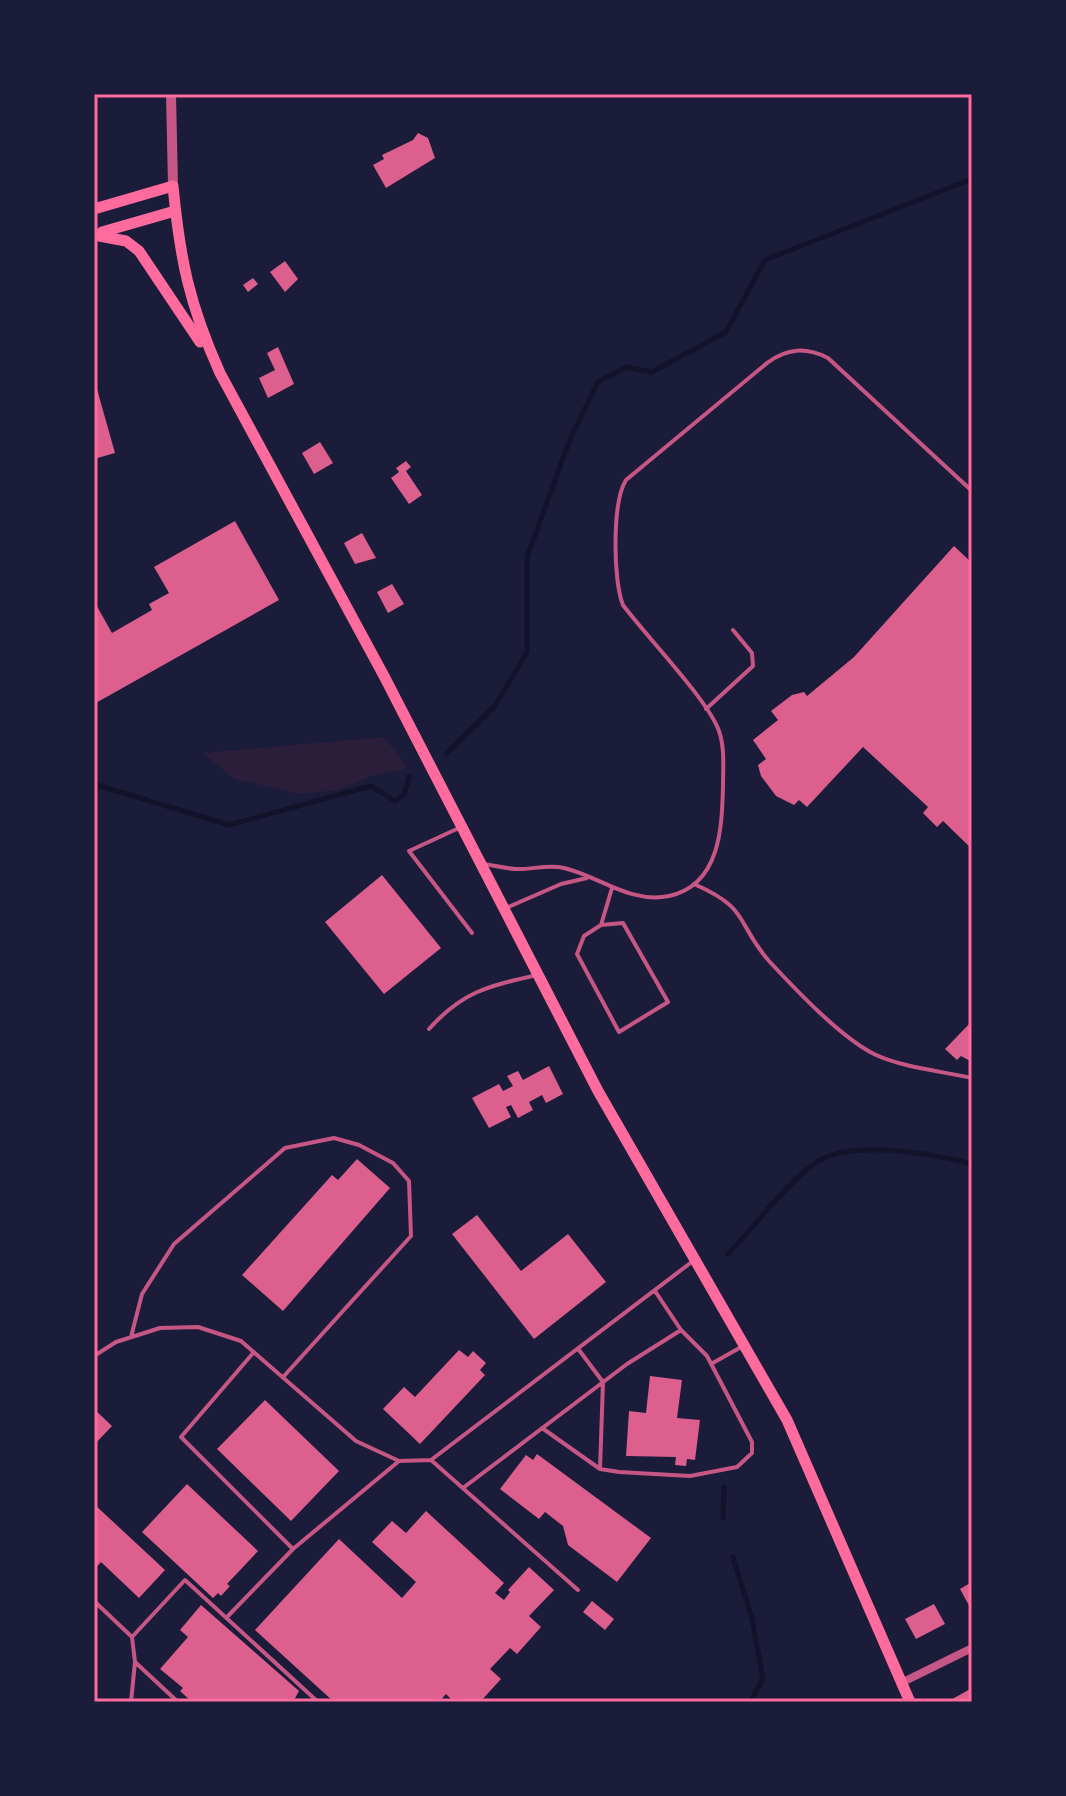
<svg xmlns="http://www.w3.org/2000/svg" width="1066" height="1796" font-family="Merriweather,serif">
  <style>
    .green { fill: #2a1e3b }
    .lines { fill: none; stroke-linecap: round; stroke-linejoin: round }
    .stream { stroke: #12122b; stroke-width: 5 }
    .building { fill: #dd5f8e }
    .service { stroke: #c65784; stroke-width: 4 }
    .minor { stroke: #c65784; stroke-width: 8 }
    .tertiary { stroke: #c65784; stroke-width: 10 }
    .secondary { stroke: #ff6b9d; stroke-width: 11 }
    .neatline { fill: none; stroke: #ff6b9d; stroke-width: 3 }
  </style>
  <rect width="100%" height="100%" fill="#1b1b3a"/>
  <path class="green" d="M384,737l24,31 -37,8 -32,14 -41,4 -63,-15 -32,-26z"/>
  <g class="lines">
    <path class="stream" d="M447,753l48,-47 32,-54v-95l43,-118 28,-57 28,-15 26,5 74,-40 39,-72 207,-81
      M94,784l135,41 142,-39 24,15 9,-6 5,-18
      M728,1254c27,-28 56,-68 86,-90 34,-26 120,-10 158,0
      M723,1518l1,-31
      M733,1557l19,62 11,60 -13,23"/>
  </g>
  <path class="building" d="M418,133l10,5 7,20 -49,30 -13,-23 11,-6 -2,-4 31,-15z
    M285,261l13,18 -13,13 -15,-20z
    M253,278l5,6 -10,8 -5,-7z
    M278,347l16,37 -26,14 -9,-20 16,-8 -8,-17z
    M95,382l20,71 -21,6v-76z
    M320,442l13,21 -19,11 -12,-21z
    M406,461l5,6 -5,4 16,24 -13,9 -18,-26 8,-6 -3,-4z
    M235,521l44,79 -185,104v-103l18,32 40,-23 -3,-6 20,-11 -15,-26z
    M362,533l14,25 -21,6 -11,-21z
    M954,546l18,17v286l-29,-28 -6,6 -14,-14 5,-6 -65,-60 -56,60 -8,-7 -5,5 -18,-9 -15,-20 -3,-11 8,-6 -13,-19 25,-20 -7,-9 21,-16 12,-3 3,4 47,-39z
    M392,584l12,20 -16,9 -11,-21z
    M382,875l59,73 -57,46 -59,-72z
    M972,1021v41l-11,-6 -4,4 -12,-11z
    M549,1066l14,28 -17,9 -4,-8 -13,7 4,8 -15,8 -7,-13 -5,2 5,10 -22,11 -17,-30 27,-14 4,7 10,-5 -6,-10 11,-5 5,9z
    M357,1159l33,29 -107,123 -41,-36 90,-100 6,5z
    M477,1215l44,56 47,-37 38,48 -72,57 -82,-105z
    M459,1350l9,7 5,-6 13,12 -6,7 5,5 -65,69 -37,-35 21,-22 11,10z
    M650,1376l32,4 -5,38 23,2 -5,40 -8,-1 -1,7 -11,-1 1,-8 -50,-1 3,-45 17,2z
    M265,1400l74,71 -48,50 -74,-72z
    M94,1409l18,17 -18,19z
    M537,1454l114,84 -34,44 -49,-37 -5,-19 -18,-14 -6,7 -39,-30 26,-34 7,5z
    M187,1484l71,67 -31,33 3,2 -9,10 -3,-3 -5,5 -71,-66z
    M94,1504l71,66 -26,28 -38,-36 -7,8z
    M426,1511l78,72 -9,10 9,7 6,-8 -2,-2 21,-23 25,23 -25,26 12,11 -24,27 -7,-6 -20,21 11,10 -21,23h-26l-8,-8 -7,8h-105l-79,-72 84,-91 63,59 14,-16 -44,-40 20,-21 14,12z
    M972,1582v29l-12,-22z
    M592,1601l22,18 -9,11 -22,-18z
    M934,1604l11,20 -29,15 -11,-20z
    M201,1605l98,86 -6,11h-101l-12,-11 3,-3 -23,-19 28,-32 -8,-7z
    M972,1688v14h-25z"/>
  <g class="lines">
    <path class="service" d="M706,709l47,-43 -1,-13 -19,-23
      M459,828l-50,23 63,82
      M485,864c10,2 20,4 30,5 16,1 33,-5 49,-1 35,8 66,36 105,28 51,-11 53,-68 54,-110 0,-17 2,-38 -4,-55 -11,-31 -73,-95 -96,-126 -10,-24 -11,-103 3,-125l141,-117c20,-15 39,-16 61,-5l144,133
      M694,884c57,25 41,38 75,77 26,28 73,78 107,94 29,13 65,16 96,23
      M506,908l55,-24 26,-6
      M601,925l-17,11 -7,18 42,78 49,-30 -45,-79 -22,2 11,-37
      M429,1029c34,-38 60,-43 108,-54
      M131,1337l11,-43 32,-50 111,-96 49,-10 25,7 34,18 16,18 2,55 -127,140
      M579,1350l24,32 -3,87
      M254,1352l-73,85 112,112 106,-88
      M94,1356l22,-14 44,-14 38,-1 43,14 115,100 43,20 32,-1 262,-199
      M711,1364l32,-18
      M542,1428l58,41 19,3 71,4 47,-9 15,-14v-11l-45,-86 -26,-26
      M431,1460l147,130
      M463,1488l164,-124 54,-34 -26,-39
      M94,1601l38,36
      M227,1617l66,-68
      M135,1662l43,40
      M131,1702l4,-40 -3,-25 53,-57 133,122"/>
    <path class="minor" d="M901,1683l71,-35"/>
    <path class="tertiary" d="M171,94l2,92"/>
    <path class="secondary" d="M94,209l79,-23c7,73 16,118 47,187l164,303 214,415 189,329 123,282
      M102,232l73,-21
      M94,235l32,6 13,10 61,91"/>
  </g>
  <rect width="1066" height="1796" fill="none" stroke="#1b1b3a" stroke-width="192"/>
  <rect x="96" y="96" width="874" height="1604" class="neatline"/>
</svg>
